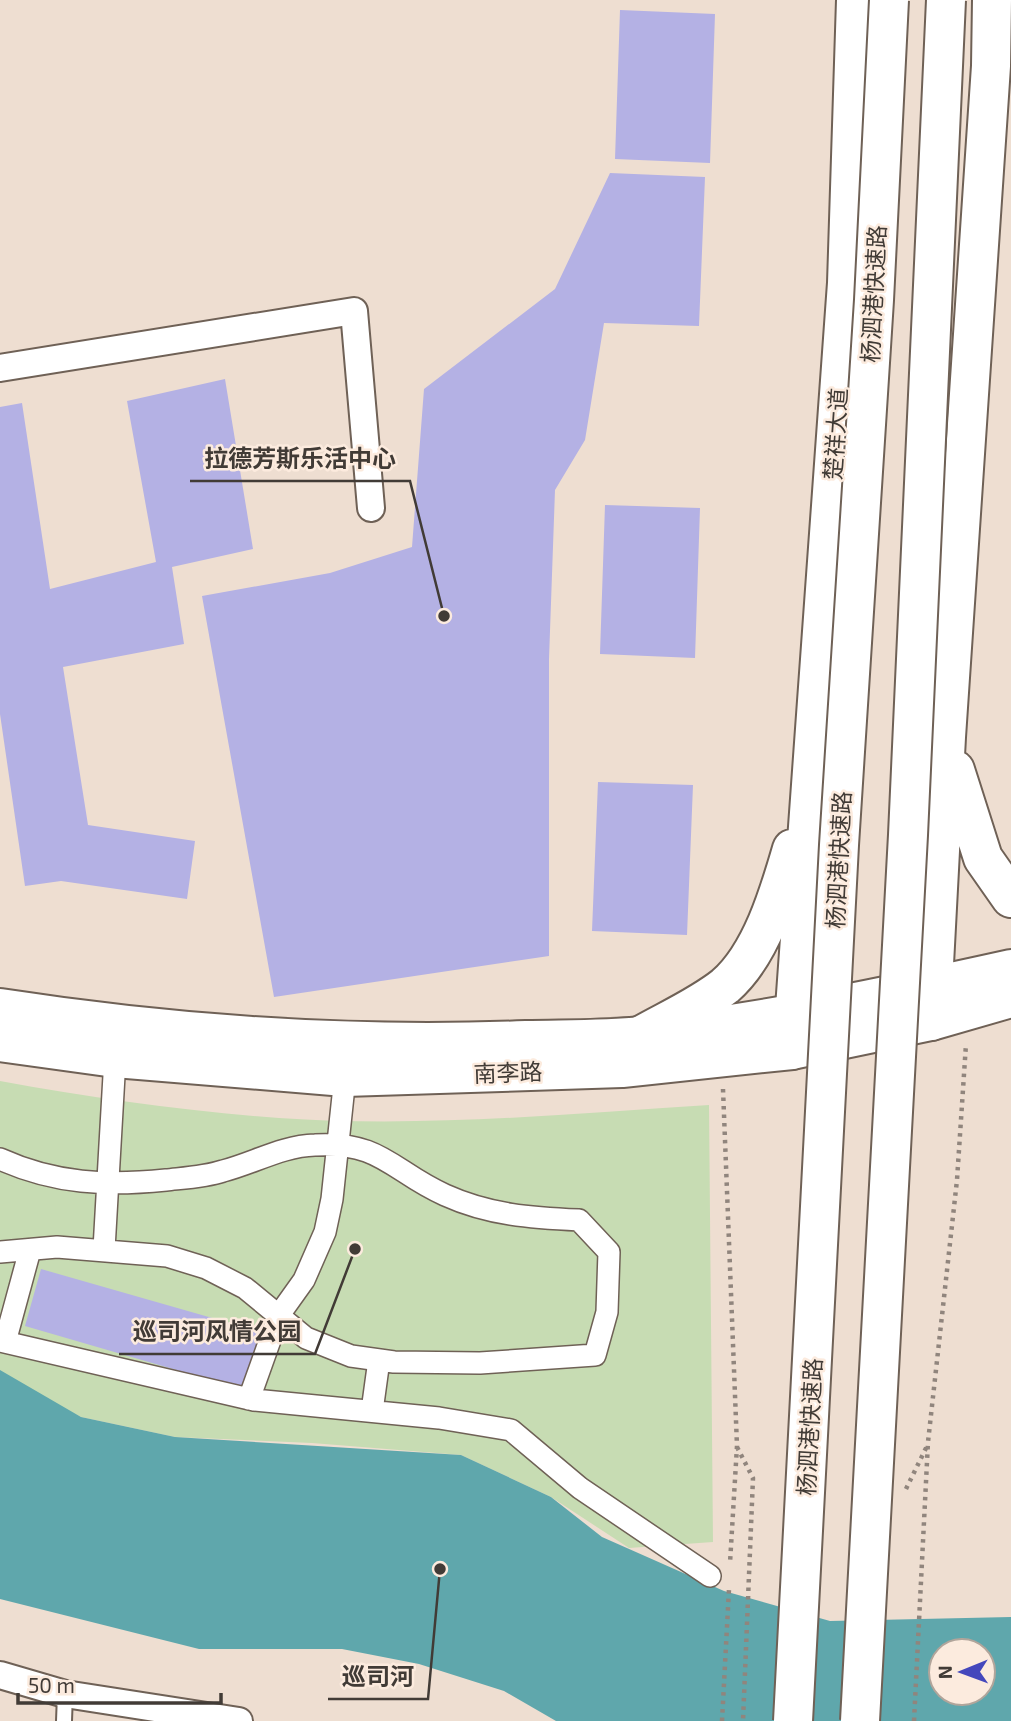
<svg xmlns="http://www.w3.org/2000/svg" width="1011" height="1721" font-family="'Exo 2','Noto Sans SC',sans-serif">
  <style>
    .green { fill: #c7dcb3 }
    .water { fill: #5fa7ac; fill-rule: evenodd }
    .building { fill: #b4b1e4 }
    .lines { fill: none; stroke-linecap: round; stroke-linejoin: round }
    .service-casing { stroke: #6f6156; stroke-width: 18 }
    .pedestrian-casing { stroke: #6f6156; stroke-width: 24 }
    .minor-casing { stroke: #6f6156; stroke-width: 30 }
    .secondary-casing { stroke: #6f6156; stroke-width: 42 }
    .trunk-casing { stroke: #6f6156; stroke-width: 42 }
    .path { stroke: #90857d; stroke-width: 4.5; stroke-dasharray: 3.5 5; stroke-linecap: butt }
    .service { stroke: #fff; stroke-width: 14 }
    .pedestrian { stroke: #fff; stroke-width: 21 }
    .minor { stroke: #fff; stroke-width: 26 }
    .secondary { stroke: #fff; stroke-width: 38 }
    .trunk { stroke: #fff; stroke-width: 38 }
    .trunk-bridge-casing { stroke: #6f6156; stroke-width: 42; stroke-linecap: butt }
    .trunk-bridge { stroke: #fff; stroke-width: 38 }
    .labels { text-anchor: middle; stroke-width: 5; stroke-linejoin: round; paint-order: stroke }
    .street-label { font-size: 23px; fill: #413b36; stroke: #fcebde }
    .leader { fill: none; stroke: #413b36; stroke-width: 2.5 }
    .callout-dot { fill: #413b36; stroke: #fcebde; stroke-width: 2.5 }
    .callout-label { font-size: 24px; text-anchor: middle; font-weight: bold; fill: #413b36; stroke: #fcebde; stroke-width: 5; stroke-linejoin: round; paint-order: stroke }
  </style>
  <rect width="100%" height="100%" fill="#eeded1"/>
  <path class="green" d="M0,1081c92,17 186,30 279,37 143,10 288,-4 430,-13l4,437 -84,6 -78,-51 -90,-42 -149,-12 -137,-6 -94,-20 -81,-39z"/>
  <path class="water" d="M0,1370l81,47 94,20 286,18 90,42 51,40 122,54 106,30 181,-4v104h-455l-52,-30 -85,-27 -77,-15h-143l-199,-50zM941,1651h42v42h-42z"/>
  <path class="building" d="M620,10l95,4 -5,149 -95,-4z
    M610,173l95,4 -6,149 -95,-3 -19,117 -30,50 -6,169v297l-275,41 -72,-401 128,-23 82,-26 12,-158 131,-100z
    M225,379l28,170 -81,18 12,77 -121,23 25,158 107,16 -8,58 -126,-18 -36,5 -25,-172v-307l22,-4 28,186 106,-27 -29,-161z
    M605,505l95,3 -5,150 -95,-4z
    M598,782l95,3 -6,150 -95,-4z
    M41,1269l220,63 -16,58 -220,-64z"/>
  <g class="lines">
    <g class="service-casing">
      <path id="service" d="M64,1721l1,-27"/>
    </g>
    <g class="pedestrian-casing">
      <path id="pedestrian" d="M0,1159c55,25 107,27 166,21 18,-2 39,-3 57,-9 31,-8 59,-25 92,-26 66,-4 78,27 130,50 44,20 87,23 134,25l30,32 -2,60 -12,43 -115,8 -86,-1 -43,-6 -45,-18 -61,-50 -39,-20 -39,-12 -110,-9 -57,5
        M104,1249l11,-191
        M0,1341l254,59 185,18 72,12 69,58 130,88
        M5,1342l25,-92
        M249,1399l30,-84 25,-35 21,-48 7,-33 13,-122
        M372,1411l7,-51"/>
    </g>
    <g class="minor-casing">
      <path id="minor" d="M0,368l354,-57 17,197
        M0,1675l65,19 174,27"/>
    </g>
    <g class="secondary-casing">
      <path id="secondary" d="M0,1008c175,27 349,39 526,32 39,-1 78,0 116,-4 125,-14 247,-40 369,-67
        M0,1042l115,16 230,19 277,-9 170,-18 139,-29 80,-23"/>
    </g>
    <g class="trunk-casing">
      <path id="trunk" d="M955,770l28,88 28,40
        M931,1021l15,-284 45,-671 1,-66
        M640,1036c28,-16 60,-30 85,-50 36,-31 54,-92 67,-137
        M792,1050l55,-767 9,-283"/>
    </g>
    <path class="path" d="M723,1089l14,357 -7,117
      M737,1447l16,31 -10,243
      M906,1489l21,-43
      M722,1721l7,-132
      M914,1721l14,-279 29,-262 9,-136"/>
    <use href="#service" class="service"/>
    <use href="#pedestrian" class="pedestrian"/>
    <use href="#minor" class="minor"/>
    <use href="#secondary" class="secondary"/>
    <use href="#trunk" class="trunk"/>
    <g class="trunk-bridge-casing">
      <path id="trunk-bridge" d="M793,1721l46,-876 35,-545 15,-300
        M860,1721l48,-886 38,-835"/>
    </g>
    <use href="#trunk-bridge" class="trunk-bridge"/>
  </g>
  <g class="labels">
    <g class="street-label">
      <text transform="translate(874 294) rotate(-87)" y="8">杨泗港快速路</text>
      <text transform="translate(836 434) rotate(-86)" y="8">楚祥大道</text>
      <text transform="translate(839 860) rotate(-87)" y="8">杨泗港快速路</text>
      <text transform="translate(508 1073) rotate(-2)" y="8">南李路</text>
      <text transform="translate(810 1427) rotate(-87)" y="8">杨泗港快速路</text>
    </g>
  </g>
  <path class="leader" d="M444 616L410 481H190M355 1249L315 1354H119M440 1569L428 1699H328"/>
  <g class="callout-dot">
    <circle cx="444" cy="616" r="7"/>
    <circle cx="355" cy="1249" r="7"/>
    <circle cx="440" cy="1569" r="7"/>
  </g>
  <g class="callout-label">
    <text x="300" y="467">拉德芳斯乐活中心</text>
    <text x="217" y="1340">巡司河风情公园</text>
    <text x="378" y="1685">巡司河</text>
  </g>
  <g transform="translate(962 1672) rotate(269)"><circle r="33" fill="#fcebde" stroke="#b1a59b" stroke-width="2"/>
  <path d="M0-5L12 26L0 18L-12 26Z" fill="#4447bc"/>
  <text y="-10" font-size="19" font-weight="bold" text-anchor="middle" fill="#413b36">N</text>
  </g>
  <path d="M18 1693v10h203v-10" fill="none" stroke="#413b36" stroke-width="3.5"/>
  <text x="28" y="1693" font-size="21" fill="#413b36" stroke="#fcebde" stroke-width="5" paint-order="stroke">50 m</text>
</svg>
